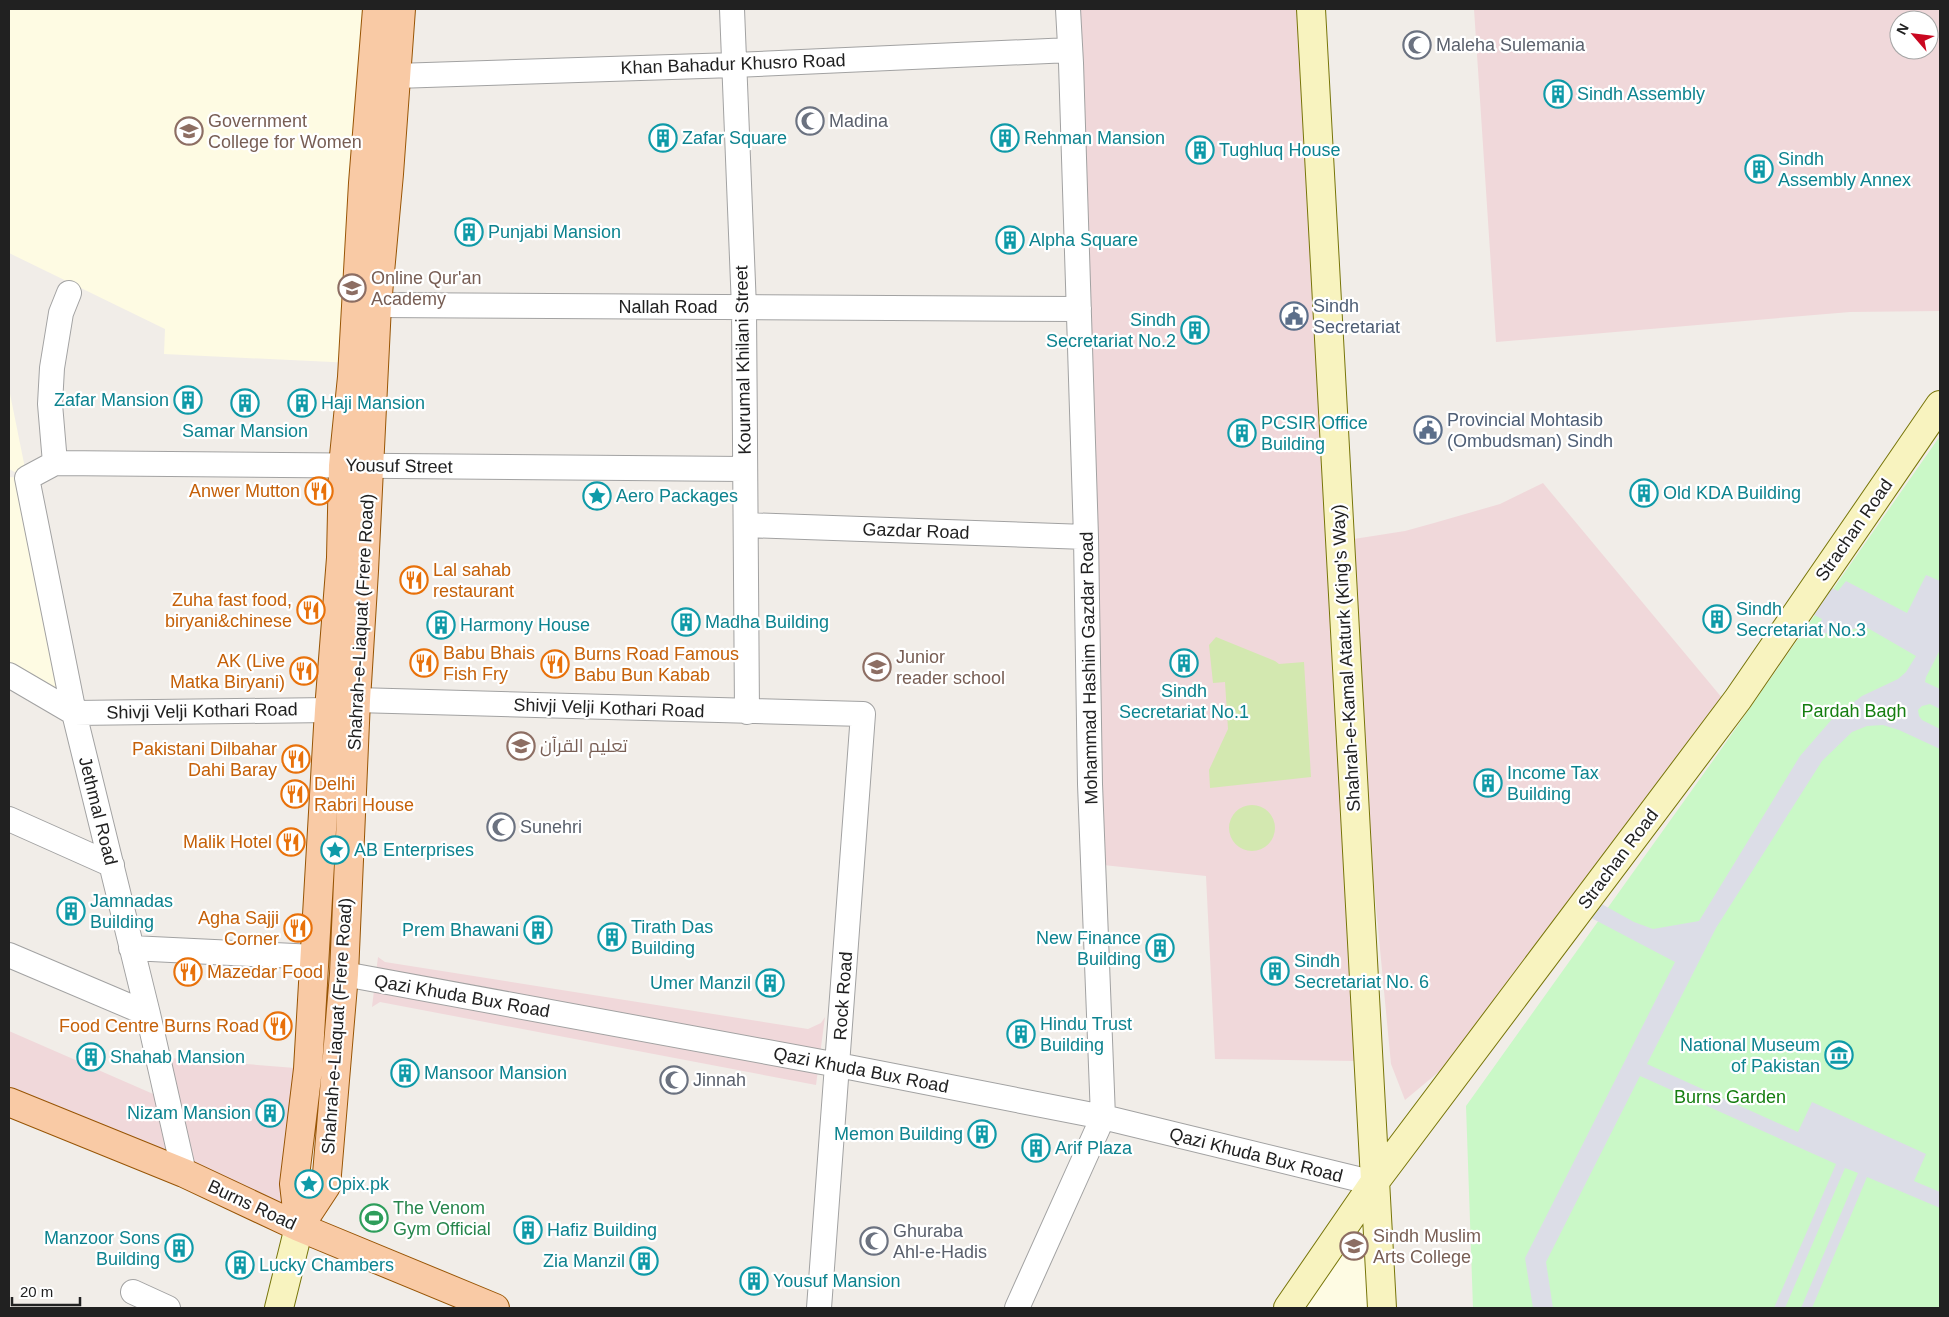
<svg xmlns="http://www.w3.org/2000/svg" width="1949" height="1317" font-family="Arial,Cairo,sans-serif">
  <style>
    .commercial { fill: #f0d8da; fill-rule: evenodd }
    .education { fill: #fefbe3 }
    .grass { fill: #d3e8b0 }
    .park { fill: #caf8c7 }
    .plaza { fill: #dcdde7 }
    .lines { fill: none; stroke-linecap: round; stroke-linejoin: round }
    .street-casing { stroke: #a2a2a2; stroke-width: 26 }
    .secondary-casing { stroke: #777509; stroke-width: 30 }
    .primary-casing { stroke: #985505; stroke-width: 30 }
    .street { stroke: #fff; stroke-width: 24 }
    .secondary { stroke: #f8f3bf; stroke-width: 28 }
    .primary { stroke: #f9caa5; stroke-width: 28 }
    .labels { text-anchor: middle; stroke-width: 4.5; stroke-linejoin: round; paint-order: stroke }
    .worship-label { font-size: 18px; fill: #5b616d; stroke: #fff; text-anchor: start }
    .street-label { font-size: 18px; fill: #212121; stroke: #fff }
    .culture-label { font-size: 18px; fill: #0d838f; stroke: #fff; text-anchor: start }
    .education-label { font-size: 18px; fill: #785e54; stroke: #fff; text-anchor: start }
    .service-label { font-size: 18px; fill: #4e5e75; stroke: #fff; text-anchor: start }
    .food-label { font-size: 18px; fill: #c56008; stroke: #fff; text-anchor: end }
    .park-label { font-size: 18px; fill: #157e10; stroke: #fff }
    .leisure-label { font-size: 18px; fill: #27864d; stroke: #fff; text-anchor: start }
  </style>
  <rect width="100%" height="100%" fill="#f1ede8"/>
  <path class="commercial" d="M1066,9h244l45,1052 -140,-2 -9,-183 -112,-12z
    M1474,9h466v302l-90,1 -354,30zM1899,20h30v30h-30z
    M1543,483l180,216 -264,356 -54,45 -14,-36 -50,-523 64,-10 29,-8 66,-19z
    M378,957l7,5 423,67 13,-6 4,-6 -9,68 -436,-83 -8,5z
    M9,1031l158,69 -9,-43 150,12 -9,158 -290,-128z"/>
  <path class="education" d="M9,9h369l-25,354 -189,-9 1,-25 -156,-76z
    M9,389l18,89 47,235 -65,-38v-198l17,1 -17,-9z
    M1373,1183l8,125h-93z"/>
  <path class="grass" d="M1216,637l59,24 4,3 25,-2 7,115 -101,11 -1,-18 19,-41 -3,-47 -12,1 -4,-38z
    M1229 828a23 23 0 1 1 46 0a23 23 0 1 1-46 0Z"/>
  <path class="park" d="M1940,436v872h-467l-7,-202 256,-358z"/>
  <path class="plaza" d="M1926,575l14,6v69l-14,27 -1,5 15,7v20l-10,-5 -8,2 -4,4 1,6 3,4 18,9v20l-41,-19 -16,-5 -16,1 -15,6 -30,29 -106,167 -69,136 151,68 14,-30 114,52 -12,27 26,11v16l-73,-31 -55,131h-11l57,-135 -13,-5 -60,140h-11l62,-144 -196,-88 -94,186 7,46h-20l-8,-50 150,-296 -97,-51 11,-14 45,25 19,7 46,-8 101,-165 33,-38 29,-22 36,-17 8,-7 10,-16 -50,-29 -50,8 6,-16 -22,-11 18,-27 20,10 8,-10 61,32z"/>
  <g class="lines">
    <g class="street-casing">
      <path id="street" d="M732,9l12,299 3,404
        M396,76l338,-11 336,-15
        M377,305l702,4
        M55,463l-5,-59 2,-36 9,-55 8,-20
        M746,525l340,12
        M9,675l65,38 255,-3
        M356,700l507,14 -44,594
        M9,819l103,46
        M131,948l184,9
        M9,955l139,59
        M344,974l494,91 265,52 271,66
        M184,1173l-36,-159 -74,-301 -47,-235 28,-15 689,6
        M133,1292l35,16
        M1017,1308l86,-191 -13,-333 -4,-247 -15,-474 -3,-54"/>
    </g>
    <g class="secondary-casing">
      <path id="secondary" d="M1311,9l71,1299
        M279,1308l20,-81
        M1288,1308l86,-125 364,-484 202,-294"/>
    </g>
    <g class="primary-casing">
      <path id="primary" d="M9,1102l175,71 115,54 196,81
        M299,1227l27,-41 18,-212 12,-274 8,-129 13,-266 12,-131 12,-165
        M299,1227l-5,-43 14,-115 21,-359 12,-152 2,-92 9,-89 11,-194 14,-174"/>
    </g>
    <use href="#street" class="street"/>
    <use href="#secondary" class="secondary"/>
    <use href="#primary" class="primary"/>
  </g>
  <defs>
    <g id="mosque-ring" transform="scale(1.4375)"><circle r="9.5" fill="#fff" stroke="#6b7280" stroke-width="1.5"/><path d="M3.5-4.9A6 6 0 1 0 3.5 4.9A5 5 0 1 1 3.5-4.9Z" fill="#6b7280"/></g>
    <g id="building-ring" transform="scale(1.4375)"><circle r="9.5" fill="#fff" stroke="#0f9aa8" stroke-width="1.5"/><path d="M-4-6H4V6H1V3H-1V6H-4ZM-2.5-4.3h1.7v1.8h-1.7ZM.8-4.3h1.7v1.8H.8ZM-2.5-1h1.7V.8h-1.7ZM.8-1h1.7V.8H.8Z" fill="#0f9aa8"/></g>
    <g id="university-ring" transform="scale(1.4375)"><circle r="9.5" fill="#fff" stroke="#8d6e63" stroke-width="1.5"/><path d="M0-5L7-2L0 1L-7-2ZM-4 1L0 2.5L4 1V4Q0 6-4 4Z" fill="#8d6e63"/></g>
    <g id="school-ring" transform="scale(1.4375)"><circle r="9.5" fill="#fff" stroke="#8d6e63" stroke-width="1.5"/><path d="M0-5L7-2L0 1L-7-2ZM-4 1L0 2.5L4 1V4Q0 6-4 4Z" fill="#8d6e63"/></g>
    <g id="civic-ring" transform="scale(1.4375)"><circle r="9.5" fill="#fff" stroke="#5c6f8a" stroke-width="1.5"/><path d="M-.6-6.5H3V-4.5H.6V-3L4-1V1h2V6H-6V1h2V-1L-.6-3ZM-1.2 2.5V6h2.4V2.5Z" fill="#5c6f8a"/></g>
    <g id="restaurant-ring" transform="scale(1.4375)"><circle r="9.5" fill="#fff" stroke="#e8710a" stroke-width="1.5"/><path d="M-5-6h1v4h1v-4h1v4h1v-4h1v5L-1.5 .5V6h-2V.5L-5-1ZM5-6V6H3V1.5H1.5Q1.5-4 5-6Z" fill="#e8710a"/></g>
    <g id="sight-ring" transform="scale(1.4375)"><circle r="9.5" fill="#fff" stroke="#0f9aa8" stroke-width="1.5"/><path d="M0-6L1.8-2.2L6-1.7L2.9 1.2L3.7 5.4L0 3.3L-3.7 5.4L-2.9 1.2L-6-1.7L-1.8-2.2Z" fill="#0f9aa8"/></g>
    <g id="museum-ring" transform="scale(1.4375)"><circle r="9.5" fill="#fff" stroke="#0f9aa8" stroke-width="1.5"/><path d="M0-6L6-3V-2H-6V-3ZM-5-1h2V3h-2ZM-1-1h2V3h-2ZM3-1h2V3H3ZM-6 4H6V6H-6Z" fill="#0f9aa8"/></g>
    <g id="stadium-ring" transform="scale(1.4375)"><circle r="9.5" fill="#fff" stroke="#2e9e5b" stroke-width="1.5"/><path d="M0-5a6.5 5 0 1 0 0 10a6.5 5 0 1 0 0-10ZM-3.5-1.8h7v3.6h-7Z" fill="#2e9e5b"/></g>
  </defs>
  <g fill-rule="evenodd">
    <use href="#mosque-ring" x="1417" y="45"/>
    <use href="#building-ring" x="1558" y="94"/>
    <use href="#mosque-ring" x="810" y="121"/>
    <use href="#university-ring" x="189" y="131"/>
    <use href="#building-ring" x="663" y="138"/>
    <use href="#building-ring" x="1005" y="138"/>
    <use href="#building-ring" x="1200" y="150"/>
    <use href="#building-ring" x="1759" y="169"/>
    <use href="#building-ring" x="469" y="232"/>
    <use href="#building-ring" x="1010" y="240"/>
    <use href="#school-ring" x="352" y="288"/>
    <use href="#civic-ring" x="1294" y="316"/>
    <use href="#building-ring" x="1195" y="330"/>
    <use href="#building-ring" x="188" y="400"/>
    <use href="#building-ring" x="245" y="403"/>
    <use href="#building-ring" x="302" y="403"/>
    <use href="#civic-ring" x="1428" y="430"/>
    <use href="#building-ring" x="1242" y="433"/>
    <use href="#restaurant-ring" x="319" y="491"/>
    <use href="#building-ring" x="1644" y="493"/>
    <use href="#sight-ring" x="597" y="496"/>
    <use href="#restaurant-ring" x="414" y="580"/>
    <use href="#restaurant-ring" x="311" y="610"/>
    <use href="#building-ring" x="1717" y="619"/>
    <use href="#building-ring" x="686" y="622"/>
    <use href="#building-ring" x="441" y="625"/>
    <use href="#restaurant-ring" x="424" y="663"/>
    <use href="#building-ring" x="1184" y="663"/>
    <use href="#restaurant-ring" x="555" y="664"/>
    <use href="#school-ring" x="877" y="667"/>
    <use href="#restaurant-ring" x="304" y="671"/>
    <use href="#school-ring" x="521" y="746"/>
    <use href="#restaurant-ring" x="296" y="759"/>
    <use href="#building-ring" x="1488" y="783"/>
    <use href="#restaurant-ring" x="295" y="794"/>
    <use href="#mosque-ring" x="501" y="827"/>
    <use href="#restaurant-ring" x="291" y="842"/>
    <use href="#sight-ring" x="335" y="850"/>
    <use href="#building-ring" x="71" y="911"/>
    <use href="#restaurant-ring" x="298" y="928"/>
    <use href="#building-ring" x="538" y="930"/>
    <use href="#building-ring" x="612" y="937"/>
    <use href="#building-ring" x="1160" y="948"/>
    <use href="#building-ring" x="1275" y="971"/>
    <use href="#restaurant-ring" x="188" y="972"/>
    <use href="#building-ring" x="770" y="983"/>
    <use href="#restaurant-ring" x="278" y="1026"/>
    <use href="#building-ring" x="1021" y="1034"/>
    <use href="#museum-ring" x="1839" y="1055"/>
    <use href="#building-ring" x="91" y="1057"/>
    <use href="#building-ring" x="405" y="1073"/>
    <use href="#mosque-ring" x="674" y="1080"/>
    <use href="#building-ring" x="270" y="1113"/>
    <use href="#building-ring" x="982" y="1134"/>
    <use href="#building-ring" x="1036" y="1148"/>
    <use href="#sight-ring" x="309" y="1184"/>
    <use href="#stadium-ring" x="374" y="1218"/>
    <use href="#building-ring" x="528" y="1230"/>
    <use href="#mosque-ring" x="874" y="1241"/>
    <use href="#university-ring" x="1354" y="1246"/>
    <use href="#building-ring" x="179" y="1248"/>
    <use href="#building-ring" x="644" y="1261"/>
    <use href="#building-ring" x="240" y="1265"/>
    <use href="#building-ring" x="754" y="1281"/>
  </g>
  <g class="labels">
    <g class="worship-label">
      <text x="1436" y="51">Maleha Sulemania</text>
      <text x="829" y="127">Madina</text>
      <text x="520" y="833">Sunehri</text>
      <text x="693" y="1086">Jinnah</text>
      <text x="893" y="1237">Ghuraba<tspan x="893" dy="21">Ahl-e-Hadis</tspan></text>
    </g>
    <g class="street-label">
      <text transform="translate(733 64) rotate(-2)" y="6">Khan Bahadur Khusro Road</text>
      <text x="668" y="313">Nallah Road</text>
      <text transform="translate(743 360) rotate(-91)" y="6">Kourumal Khilani Street</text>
      <text transform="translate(399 466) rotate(1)" y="6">Yousuf Street</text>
      <text transform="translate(1854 530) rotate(-55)" y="6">Strachan Road</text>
      <text transform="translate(916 531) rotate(2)" y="6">Gazdar Road</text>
      <text transform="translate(361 622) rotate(-87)" y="6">Shahrah-e-Liaquat (Frere Road)</text>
      <text transform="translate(1346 658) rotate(-93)" y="6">Shahrah-e-Kamal Ataturk (King's Way)</text>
      <text transform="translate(1089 668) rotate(-91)" y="6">Mohammad Hashim Gazdar Road</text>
      <text transform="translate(609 708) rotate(2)" y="6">Shivji Velji Kothari Road</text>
      <text transform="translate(202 711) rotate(-1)" y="6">Shivji Velji Kothari Road</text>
      <text transform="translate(98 811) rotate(76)" y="6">Jethmal Road</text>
      <text transform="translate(1618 859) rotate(-53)" y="6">Strachan Road</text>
      <text transform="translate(462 996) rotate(10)" y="6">Qazi Khuda Bux Road</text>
      <text transform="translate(843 996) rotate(-86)" y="6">Rock Road</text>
      <text transform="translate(337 1026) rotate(-86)" y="6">Shahrah-e-Liaquat (Frere Road)</text>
      <text transform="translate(861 1070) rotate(11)" y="6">Qazi Khuda Bux Road</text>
      <text transform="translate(1256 1155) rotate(14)" y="6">Qazi Khuda Bux Road</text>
      <text transform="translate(252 1205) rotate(25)" y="6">Burns Road</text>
    </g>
    <g class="culture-label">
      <text x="1577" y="100">Sindh Assembly</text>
      <text x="682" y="144">Zafar Square</text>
      <text x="1024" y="144">Rehman Mansion</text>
      <text x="1219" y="156">Tughluq House</text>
      <text x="1778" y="165">Sindh<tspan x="1778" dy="21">Assembly Annex</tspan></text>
      <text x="488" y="238">Punjabi Mansion</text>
      <text x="1029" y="246">Alpha Square</text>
      <text x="1176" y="326" text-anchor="end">Sindh<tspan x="1176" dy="21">Secretariat No.2</tspan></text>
      <text x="169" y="406" text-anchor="end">Zafar Mansion</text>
      <text x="321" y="409">Haji Mansion</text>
      <text x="1261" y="429">PCSIR Office<tspan x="1261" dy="21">Building</tspan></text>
      <text x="245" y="437" text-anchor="middle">Samar Mansion</text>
      <text x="1663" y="499">Old KDA Building</text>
      <text x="616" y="502">Aero Packages</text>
      <text x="1736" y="615">Sindh<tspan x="1736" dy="21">Secretariat No.3</tspan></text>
      <text x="705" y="628">Madha Building</text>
      <text x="460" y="631">Harmony House</text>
      <text x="1184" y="697" text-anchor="middle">Sindh<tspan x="1184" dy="21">Secretariat No.1</tspan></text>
      <text x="1507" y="779">Income Tax<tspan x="1507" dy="21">Building</tspan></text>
      <text x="354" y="856">AB Enterprises</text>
      <text x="90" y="907">Jamnadas<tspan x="90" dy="21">Building</tspan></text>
      <text x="631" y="933">Tirath Das<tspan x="631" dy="21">Building</tspan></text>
      <text x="519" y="936" text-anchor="end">Prem Bhawani</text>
      <text x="1141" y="944" text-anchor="end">New Finance<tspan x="1141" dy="21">Building</tspan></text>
      <text x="1294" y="967">Sindh<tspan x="1294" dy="21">Secretariat No. 6</tspan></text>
      <text x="751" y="989" text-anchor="end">Umer Manzil</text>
      <text x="1040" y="1030">Hindu Trust<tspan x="1040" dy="21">Building</tspan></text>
      <text x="1820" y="1051" text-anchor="end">National Museum<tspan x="1820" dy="21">of Pakistan</tspan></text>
      <text x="110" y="1063">Shahab Mansion</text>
      <text x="424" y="1079">Mansoor Mansion</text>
      <text x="251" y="1119" text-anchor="end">Nizam Mansion</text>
      <text x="963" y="1140" text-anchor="end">Memon Building</text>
      <text x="1055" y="1154">Arif Plaza</text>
      <text x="328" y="1190">Opix.pk</text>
      <text x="547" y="1236">Hafiz Building</text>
      <text x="160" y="1244" text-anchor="end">Manzoor Sons<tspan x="160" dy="21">Building</tspan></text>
      <text x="625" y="1267" text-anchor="end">Zia Manzil</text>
      <text x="259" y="1271">Lucky Chambers</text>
      <text x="773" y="1287">Yousuf Mansion</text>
    </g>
    <g class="education-label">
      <text x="208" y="127">Government<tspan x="208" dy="21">College for Women</tspan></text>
      <text x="371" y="284">Online Qur'an<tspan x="371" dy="21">Academy</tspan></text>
      <text x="896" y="663">Junior<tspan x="896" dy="21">reader school</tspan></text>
      <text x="540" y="752">تعلیم القرآن</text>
      <text x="1373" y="1242">Sindh Muslim<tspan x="1373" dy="21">Arts College</tspan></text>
    </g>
    <g class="service-label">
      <text x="1313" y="312">Sindh<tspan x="1313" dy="21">Secretariat</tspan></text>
      <text x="1447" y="426">Provincial Mohtasib<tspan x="1447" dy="21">(Ombudsman) Sindh</tspan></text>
    </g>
    <g class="food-label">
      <text x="300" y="497">Anwer Mutton</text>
      <text x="433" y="576" text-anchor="start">Lal sahab<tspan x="433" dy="21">restaurant</tspan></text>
      <text x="292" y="606">Zuha fast food,<tspan x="292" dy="21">biryani&amp;chinese</tspan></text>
      <text x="443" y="659" text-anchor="start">Babu Bhais<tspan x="443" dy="21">Fish Fry</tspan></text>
      <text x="574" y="660" text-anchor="start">Burns Road Famous<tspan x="574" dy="21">Babu Bun Kabab</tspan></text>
      <text x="285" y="667">AK (Live<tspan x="285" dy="21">Matka Biryani)</tspan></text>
      <text x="277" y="755">Pakistani Dilbahar<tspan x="277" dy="21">Dahi Baray</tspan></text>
      <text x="314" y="790" text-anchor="start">Delhi<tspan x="314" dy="21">Rabri House</tspan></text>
      <text x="272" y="848">Malik Hotel</text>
      <text x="279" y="924">Agha Sajji<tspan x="279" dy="21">Corner</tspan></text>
      <text x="207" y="978" text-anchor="start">Mazedar Food</text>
      <text x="259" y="1032">Food Centre Burns Road</text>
    </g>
    <g class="park-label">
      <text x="1854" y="717">Pardah Bagh</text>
      <text x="1730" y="1103">Burns Garden</text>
    </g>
    <g class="leisure-label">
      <text x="393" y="1214">The Venom<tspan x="393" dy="21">Gym Official</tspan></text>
    </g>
  </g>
  <rect width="1949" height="1317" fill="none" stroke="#212121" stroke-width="20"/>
  <g transform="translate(1914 35) rotate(298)"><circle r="24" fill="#ffffff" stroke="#a6a6a6"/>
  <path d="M0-4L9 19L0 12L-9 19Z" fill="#ca0720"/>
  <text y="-8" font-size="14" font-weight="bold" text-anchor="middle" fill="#212121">N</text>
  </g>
  <path d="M12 1297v8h68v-8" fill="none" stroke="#212121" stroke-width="2.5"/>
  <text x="20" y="1297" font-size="15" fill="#212121" stroke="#ffffff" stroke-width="4" paint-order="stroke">20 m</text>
</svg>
